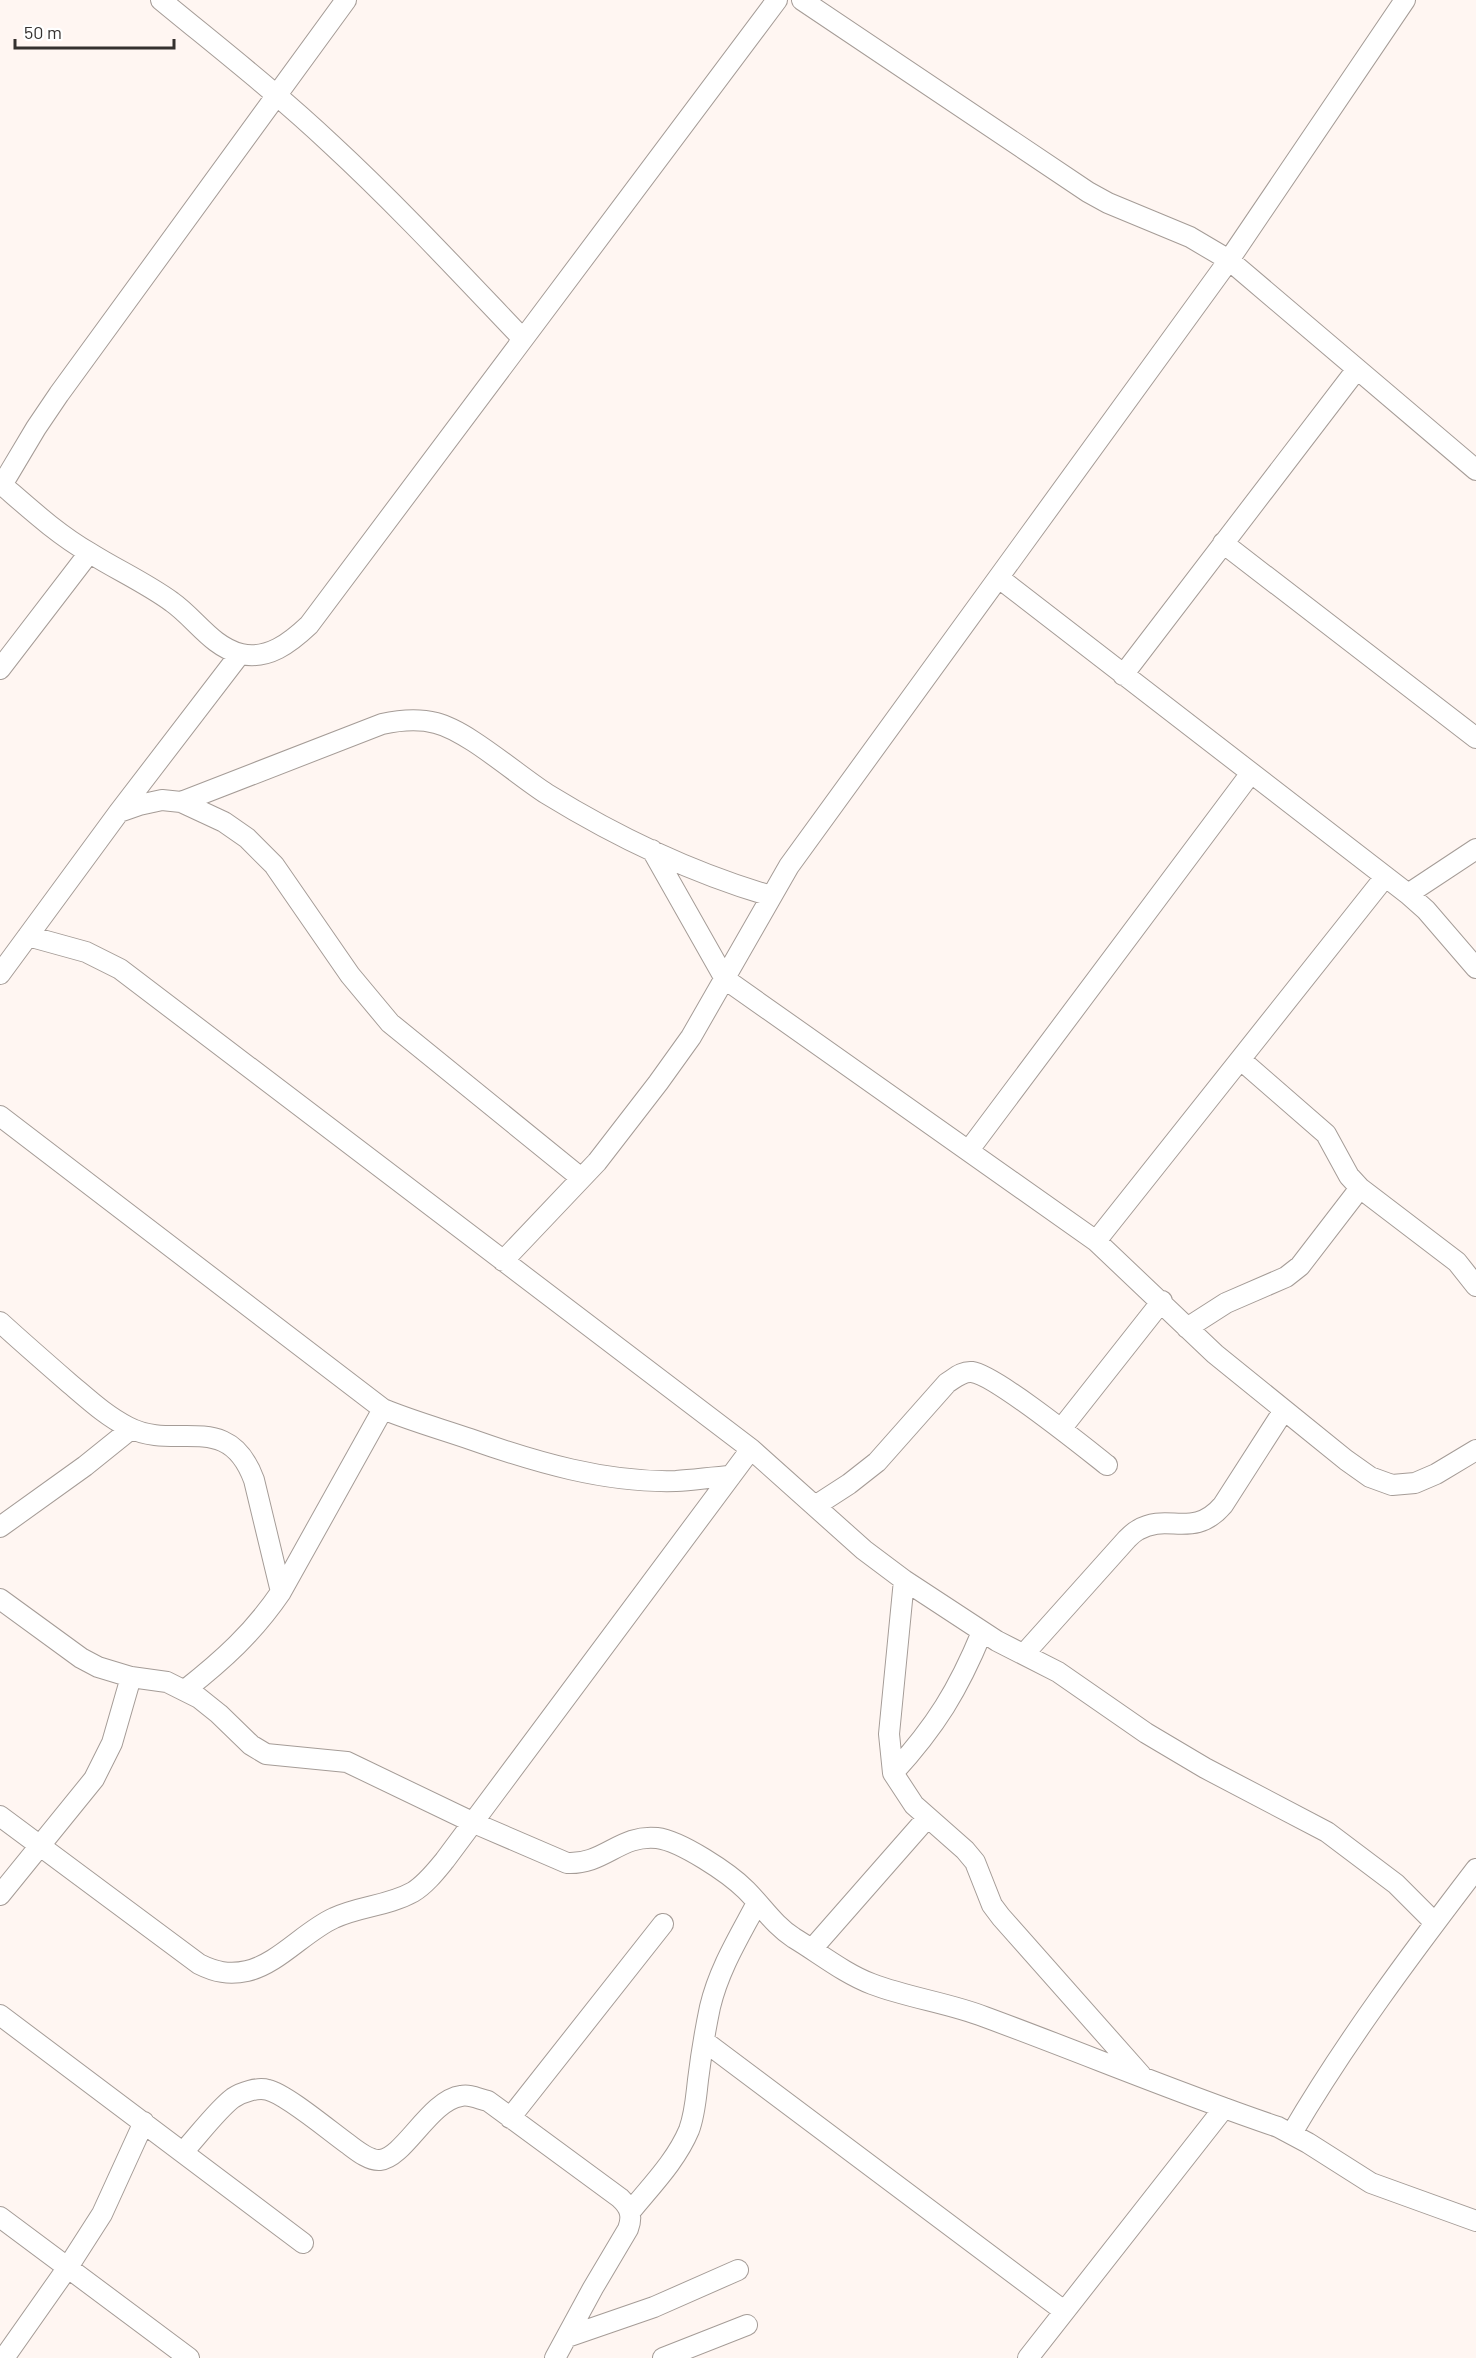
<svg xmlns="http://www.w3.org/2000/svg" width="1476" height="2358" font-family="Barlow,sans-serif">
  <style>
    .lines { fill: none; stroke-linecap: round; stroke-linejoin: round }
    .street-casing { stroke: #a59c97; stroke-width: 22 }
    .street { stroke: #fff; stroke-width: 20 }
  </style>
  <rect width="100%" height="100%" fill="#fff6f2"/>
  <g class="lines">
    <g class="street-casing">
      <path id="street" d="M161,0c57,47 116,93 170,144 67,62 129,129 192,195
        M802,0l286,192 20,11 82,34 39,23 247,210
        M0,483c29,25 57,51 90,70 27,17 56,30 82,49 23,16 40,45 69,52 27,6 49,-11 68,-29l468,-625
        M2,485l34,-57 23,-34 287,-394
        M1223,543l253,195
        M999,578l409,316 18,16 50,58
        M0,669l89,-116
        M1123,675l234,-306
        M181,802l201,-78c18,-4 35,-6 54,-1 32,8 81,52 111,71 70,43 145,79 224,102
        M119,812l20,-7 23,-5 19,2 43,20 23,16 27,27 76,110 40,48 191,155
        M652,850l73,129 371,262 119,113 131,106 24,17 22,8 23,-2 21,-9 40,-24
        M1408,894l68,-45
        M28,936l58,16 34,17 631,480 113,101 40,30 93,61 61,31 88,61 59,35 122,64 69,52 39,39
        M0,974l119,-162 121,-158
        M1241,1060l85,74 23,42 11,12 97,74 19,24
        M0,1116l383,293c29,12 58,20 87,30 65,23 136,44 206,42 18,-1 37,-4 55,-5
        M969,1150l282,-377
        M1096,1241l289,-364
        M503,1261l94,-99 61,-79 33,-46 98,-171 440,-606 176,-260
        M0,1322c23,21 46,41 69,61 19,16 37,33 59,44 48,25 100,-18 126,53l27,112
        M1187,1328l39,-25 60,-26 14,-11 60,-78
        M1061,1429l101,-128
        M815,1506l34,-22 28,-22 70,-79c8,-5 15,-12 25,-11 23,3 112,75 135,93
        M0,1527l85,-61 46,-37
        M904,1580l-15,154 4,39 21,32 51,45 10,12 17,43 9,12 140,158
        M0,1599l81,59 17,9 33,10 36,5 32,16 20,16 32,31 15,9 81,8 127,61 93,40c37,2 53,-29 90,-25 24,3 72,35 89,52 17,17 28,35 48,48 25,15 51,36 78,46 37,14 77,19 113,33 98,36 195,77 293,110l30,16 63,40 105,38
        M1024,1654l103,-115c3,-3 7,-7 11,-9 30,-18 55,10 85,-25l61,-95
        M185,1690c38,-30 68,-57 96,-98l102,-183
        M893,1773c43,-47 65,-83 89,-141
        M0,1816l199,148c16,8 30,11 48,7 31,-7 58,-40 87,-53 25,-12 54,-12 79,-26 13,-8 23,-21 32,-32l306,-411
        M0,1895l94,-116 18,-36 19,-66
        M812,1949l115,-131
        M0,2015l303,228
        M704,2041l360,270
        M510,2118l153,-194
        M1292,2133c54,-92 119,-179 184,-264
        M183,2152c14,-15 35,-43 50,-54 9,-6 25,-11 35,-8 18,4 63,42 80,54 8,6 21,17 32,16 24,-2 50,-60 81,-64 9,-2 18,3 27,5l132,97c10,9 13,18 8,31l-35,59 -38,70
        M630,2212c21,-26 46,-51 59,-82 6,-16 7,-33 9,-50 3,-25 7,-49 12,-73 9,-38 29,-70 47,-104
        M0,2217l189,141
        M567,2337l87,-30 84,-37
        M4,2358l64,-91 34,-53 42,-92
        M663,2358l84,-33
        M1028,2358l196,-250"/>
    </g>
    <use href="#street" class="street"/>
  </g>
  <path d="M15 39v9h159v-9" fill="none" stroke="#35312f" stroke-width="3"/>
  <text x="24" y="39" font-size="18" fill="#35312f" stroke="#ffffff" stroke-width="4.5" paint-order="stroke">50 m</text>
</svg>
